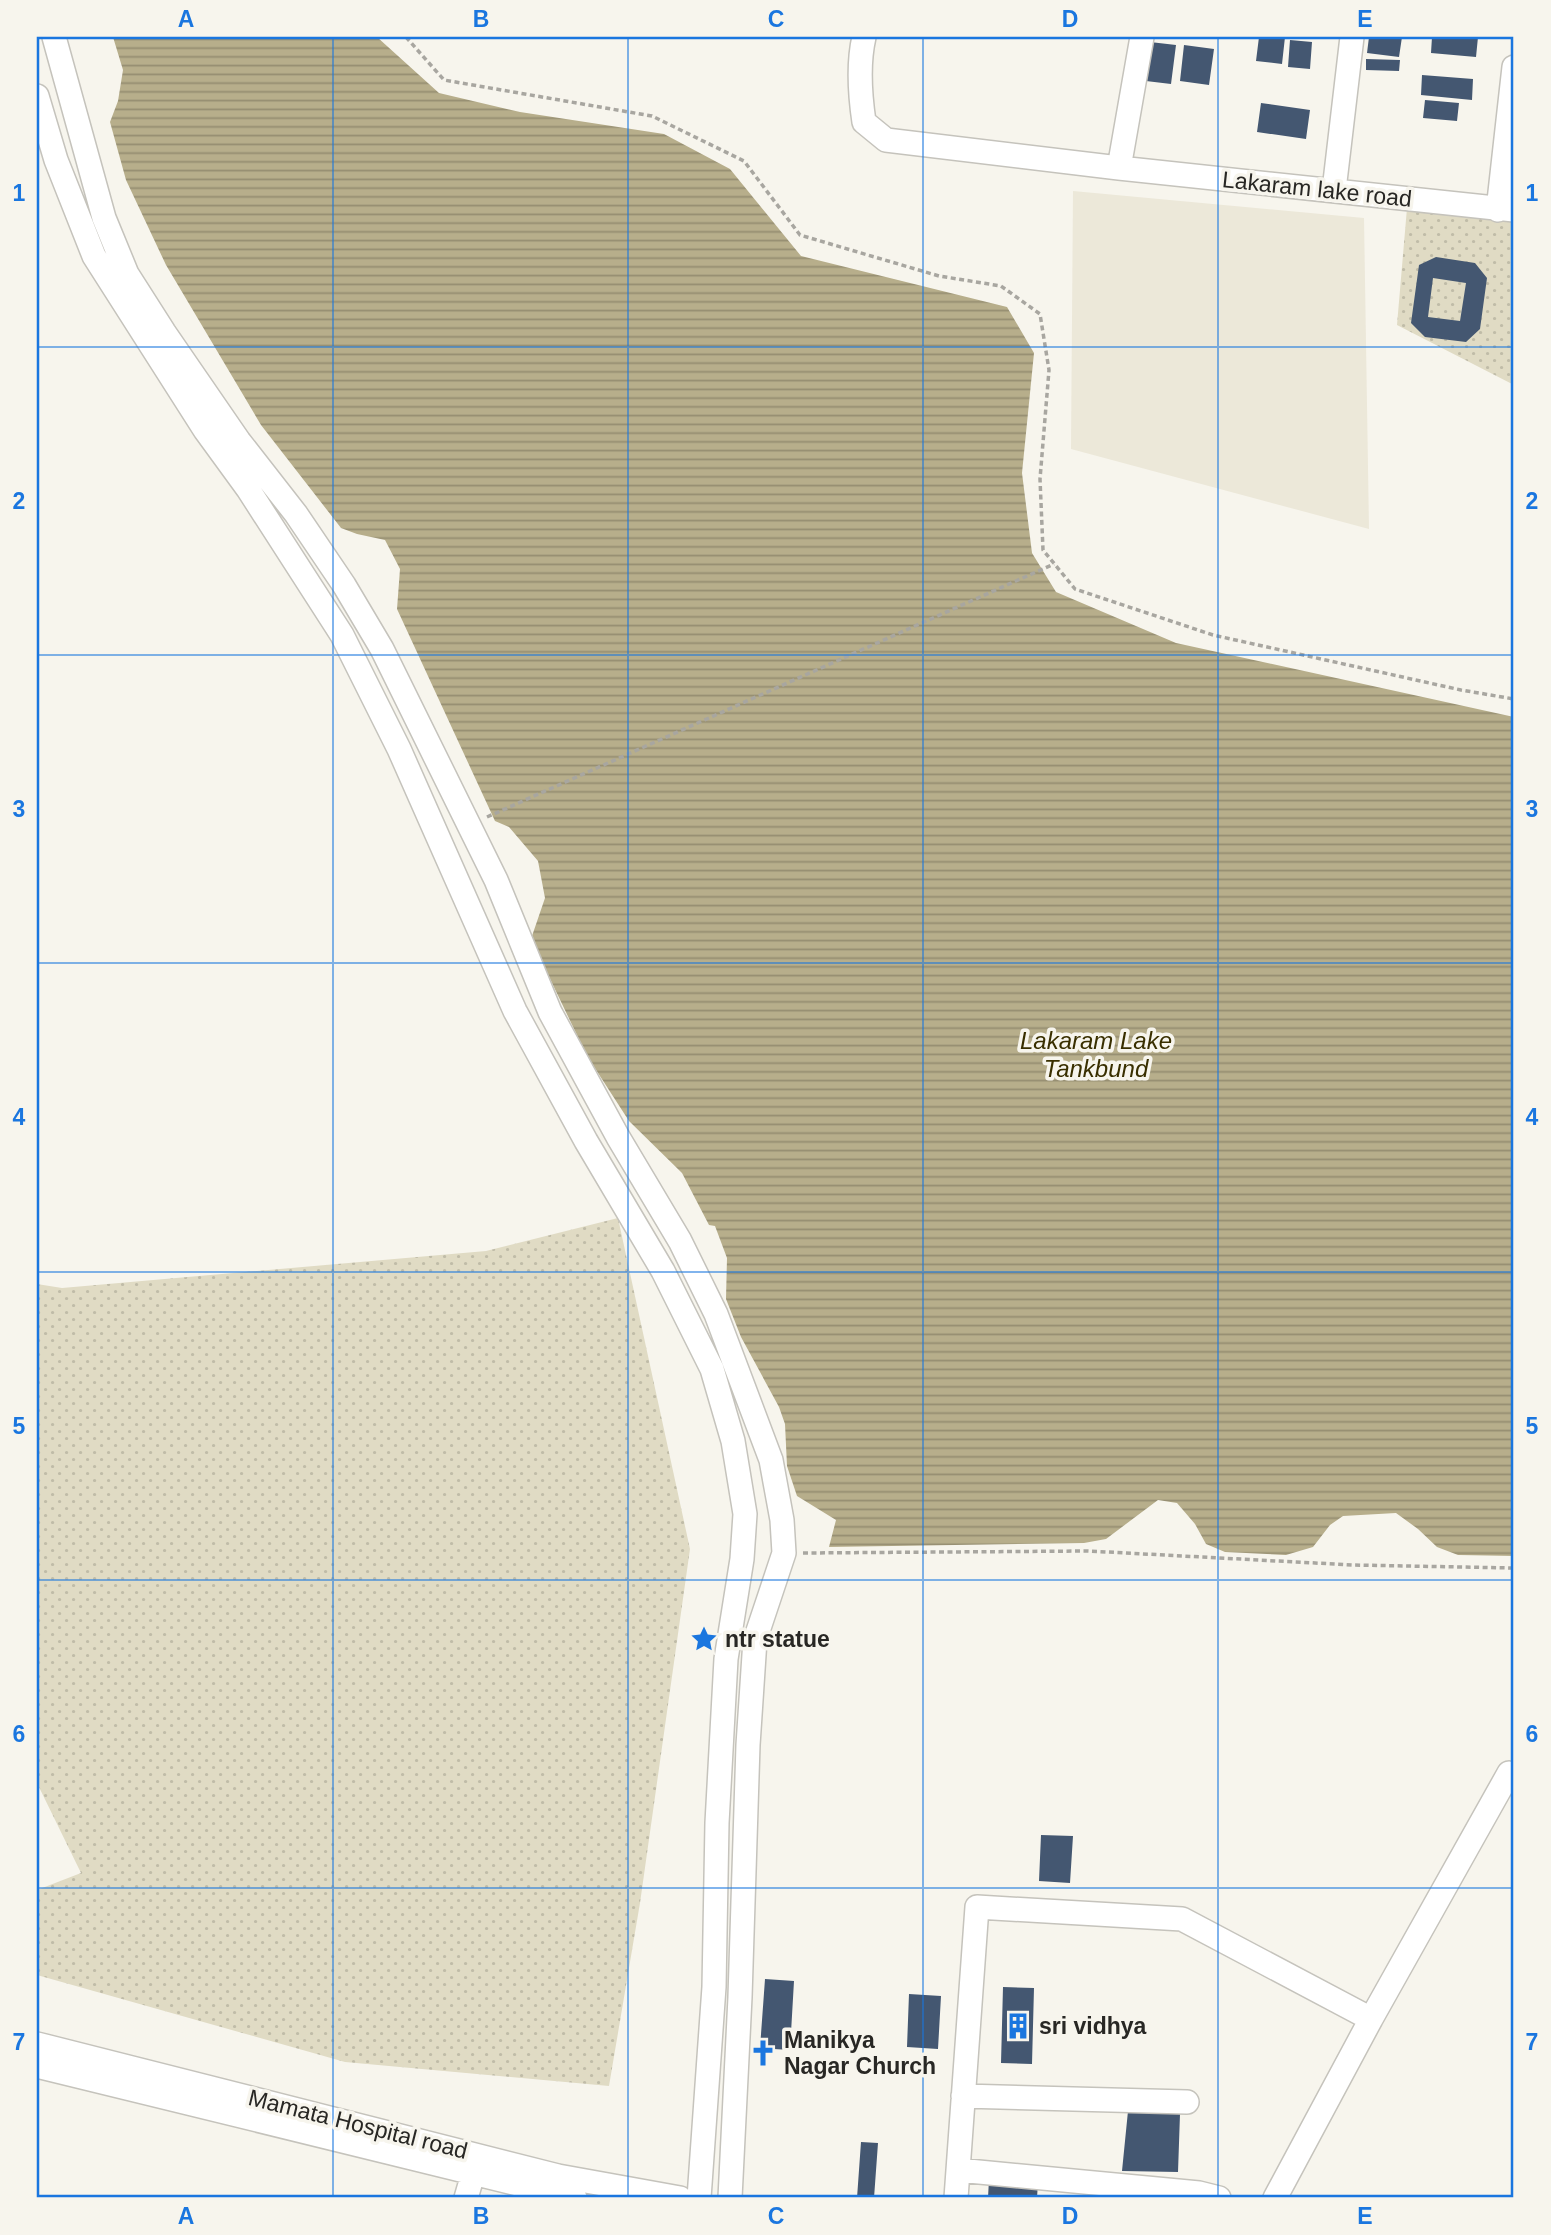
<svg xmlns="http://www.w3.org/2000/svg" width="1551" height="2235" font-family="Helvetica,sans-serif">
  <style>
    .built { fill: #ece8d9 }
    .grass { fill: url(#grass-dots) }
    .water { fill: url(#water-rules) }
    .building { fill: #445771; fill-rule: evenodd }
    .lines { fill: none; stroke-linecap: round; stroke-linejoin: round }
    .minor-casing { stroke: #c5c3bc; stroke-width: 26 }
    .path { stroke: #a8a6a0; stroke-width: 3.5; stroke-dasharray: 5 3.5; stroke-linecap: butt }
    .minor { stroke: #fff; stroke-width: 23 }
    .grid { fill: none; stroke: #1a76df; stroke-width: 2; stroke-opacity: 0.55 }
    .labels { text-anchor: middle; stroke-width: 7; stroke-linejoin: round; paint-order: stroke }
    .street-label { font-size: 23px; fill: #282724; stroke: #f7f5ed }
    .poi-label { font-size: 23px; font-weight: bold; fill: #282724; stroke: #f7f5ed; text-anchor: start }
    .water-label { font-size: 24px; font-style: italic; fill: #392f00; stroke: #f7f5ed }
    .neatline { fill: none; stroke: #1a76df; stroke-width: 2.5 }
    .grid-label { font-size: 23px; text-anchor: middle; font-weight: bold; fill: #1a76df }
  </style>
  <defs>
    <pattern id="grass-dots" width="8" height="8" patternUnits="userSpaceOnUse" patternTransform="scale(1.75)"><rect width="8" height="8" fill="#e0dbc4"/><path d="M2 2h.1M6 6h.1" fill="none" stroke="#c0bca8" stroke-width="1.8" stroke-linecap="round"/></pattern>
    <pattern id="water-rules" width="6" height="5" patternUnits="userSpaceOnUse" patternTransform="scale(1.75)"><rect width="6" height="5" fill="#b7ae8b"/><path d="M0 2.5h6" fill="none" stroke="#958e71"/></pattern>
  </defs>
  <rect width="100%" height="100%" fill="#f7f5ed"/>
  <path class="built" d="M1073,191l291,27 5,311 -298,-80z"/>
  <path class="grass" d="M1407,208l107,6v171l-117,-60z
    M618,1218l72,331 -50,354 -31,183 -264,-24 -308,-87v-85l44,-17 -44,-90v-499l25,4 424,-37z"/>
  <path class="water" d="M113,37h264l62,56 81,19 144,22 66,35 71,87 206,51 27,46 -12,120 10,80 24,39 120,51 338,74v839l-56,-1 -21,-8 -19,-18 -22,-16 -53,3 -13,9 -17,22 -27,8 -61,-3 -19,-8 -11,-20 -18,-21 -19,-3 -52,39 -22,4 -255,4 7,-27 -39,-24 -10,-30 -2,-42 -6,-17 -38,-70 -15,-38 1,-41 -12,-32 -6,-1 -27,-52 -53,-52 -42,-65 -47,-98 -8,-22 13,-38 -7,-37 -29,-34 -14,-6 -98,-212 3,-40 -15,-29 -28,-6 -16,-6 -80,-103 -95,-160 -40,-85 -16,-58 8,-21 5,-31z"/>
  <path class="building" d="M1259,37h26l-3,27 -26,-3z
    M1369,37h33l-3,20 -32,-4z
    M1432,37h46l-2,20 -45,-4z
    M1290,40l22,2 -2,27 -22,-2z
    M1150,42l26,3 -5,39 -25,-3z
    M1184,45l30,4 -5,36 -29,-4z
    M1366,59l34,1 -1,11 -33,-1z
    M1422,75l51,4 -1,21 -51,-5z
    M1425,100l34,3 -2,18 -34,-3z
    M1261,103l49,7 -4,29 -49,-7z
    M1436,257l39,6 12,15 -7,51 -14,13 -41,-5 -14,-14 8,-58zM1433,278l33,5 -6,38 -32,-4z
    M1041,1835l32,1 -3,47 -31,-2z
    M765,1979l29,2 -4,69 -30,-2z
    M1003,1987l31,1 -2,76 -31,-1z
    M909,1994l32,2 -3,53 -31,-2z
    M1128,2111l52,3 -2,58 -56,-1z
    M861,2142l17,1 -4,55h-17z
    M989,2179l49,3 -1,16h-49z"/>
  <g class="lines">
    <g class="minor-casing">
      <path id="minor" d="M54,37l50,181 23,56 37,58 75,109 57,73 48,71 38,64 114,231 54,132 68,125 62,104 36,73 55,146 11,60 2,33 -29,87 -7,105 -8,252 -10,201
        M864,37c-6,26 -4,58 0,85l22,18 233,28 395,42
        M37,96l19,64 38,96 111,174 43,59 94,146 57,114 116,262 71,130 77,130 49,98 21,72 12,73 -3,45 -16,100 -9,164 -3,164 -15,211
        M1119,168l23,-131
        M1334,190l18,-153
        M1498,210l16,-143
        M1371,2019l138,-246
        M37,2044l521,132 122,22
        M37,2066l538,132
        M963,2096l224,6
        M958,2170l241,23 20,5
        M466,2198l7,-24
        M956,2198l21,-291 205,12 189,100 -96,179"/>
    </g>
    <path class="path" d="M406,37l38,43 208,36 92,45 56,74 139,41 62,10 39,28 9,56 -9,109 3,71 32,39 138,46 248,55 53,9
      M487,817l567,-253
      M803,1553l285,-2 265,14 161,3"/>
    <use href="#minor" class="minor"/>
  </g>
  <path class="grid" d="M333,37v2161M628,37v2161M923,37v2161M1218,37v2161M37,347h1477M37,655h1477M37,963h1477M37,1272h1477M37,1580h1477M37,1888h1477"/>
  <defs>
    <g id="sight-bare" transform="scale(2.1)"><path d="M0-6L1.8-2.2L6-1.7L2.9 1.2L3.7 5.4L0 3.3L-3.7 5.4L-2.9 1.2L-6-1.7L-1.8-2.2Z" fill="#1a76df" stroke="#f7f5ed" stroke-width="2.5" paint-order="stroke"/></g>
    <g id="building-bare" transform="scale(2.1)"><path d="M-4-6H4V6H1V3H-1V6H-4ZM-2.5-4.3h1.7v1.8h-1.7ZM.8-4.3h1.7v1.8H.8ZM-2.5-1h1.7V.8h-1.7ZM.8-1h1.7V.8H.8Z" fill="#1a76df" stroke="#f7f5ed" stroke-width="2.5" paint-order="stroke"/></g>
    <g id="church-bare" transform="scale(2.1)"><path d="M-1.2-6h2.4v3.5h3.3v2.4h-3.3V6h-2.4V-.1h-3.3v-2.4h3.3Z" fill="#1a76df" stroke="#f7f5ed" stroke-width="2.5" paint-order="stroke"/></g>
  </defs>
  <g fill-rule="evenodd">
    <use href="#sight-bare" x="704" y="1639"/>
    <use href="#building-bare" x="1018" y="2026"/>
    <use href="#church-bare" x="763" y="2053"/>
  </g>
  <g class="labels">
    <g class="street-label">
      <text transform="translate(1317 189) rotate(6)" y="8">Lakaram lake road</text>
      <text transform="translate(358 2124) rotate(14)" y="8">Mamata Hospital road</text>
    </g>
    <g class="poi-label">
      <text x="725" y="1647">ntr statue</text>
      <text x="1039" y="2034">sri vidhya</text>
      <text x="784" y="2048">Manikya<tspan x="784" dy="26">Nagar Church</tspan></text>
    </g>
    <g class="water-label">
      <text x="1096" y="1049">Lakaram Lake<tspan x="1096" dy="28">Tankbund</tspan></text>
    </g>
  </g>
  <rect width="1551" height="2235" fill="none" stroke="#f7f5ed" stroke-width="77"/>
  <rect x="38" y="38" width="1474" height="2158" class="neatline"/>
  <g class="grid-label">
    <text x="186" y="27">A</text>
    <text x="481" y="27">B</text>
    <text x="776" y="27">C</text>
    <text x="1070" y="27">D</text>
    <text x="1365" y="27">E</text>
    <text x="19" y="201">1</text>
    <text x="1532" y="201">1</text>
    <text x="19" y="509">2</text>
    <text x="1532" y="509">2</text>
    <text x="19" y="817">3</text>
    <text x="1532" y="817">3</text>
    <text x="19" y="1125">4</text>
    <text x="1532" y="1125">4</text>
    <text x="19" y="1434">5</text>
    <text x="1532" y="1434">5</text>
    <text x="19" y="1742">6</text>
    <text x="1532" y="1742">6</text>
    <text x="19" y="2050">7</text>
    <text x="1532" y="2050">7</text>
    <text x="186" y="2224">A</text>
    <text x="481" y="2224">B</text>
    <text x="776" y="2224">C</text>
    <text x="1070" y="2224">D</text>
    <text x="1365" y="2224">E</text>
  </g>
</svg>
